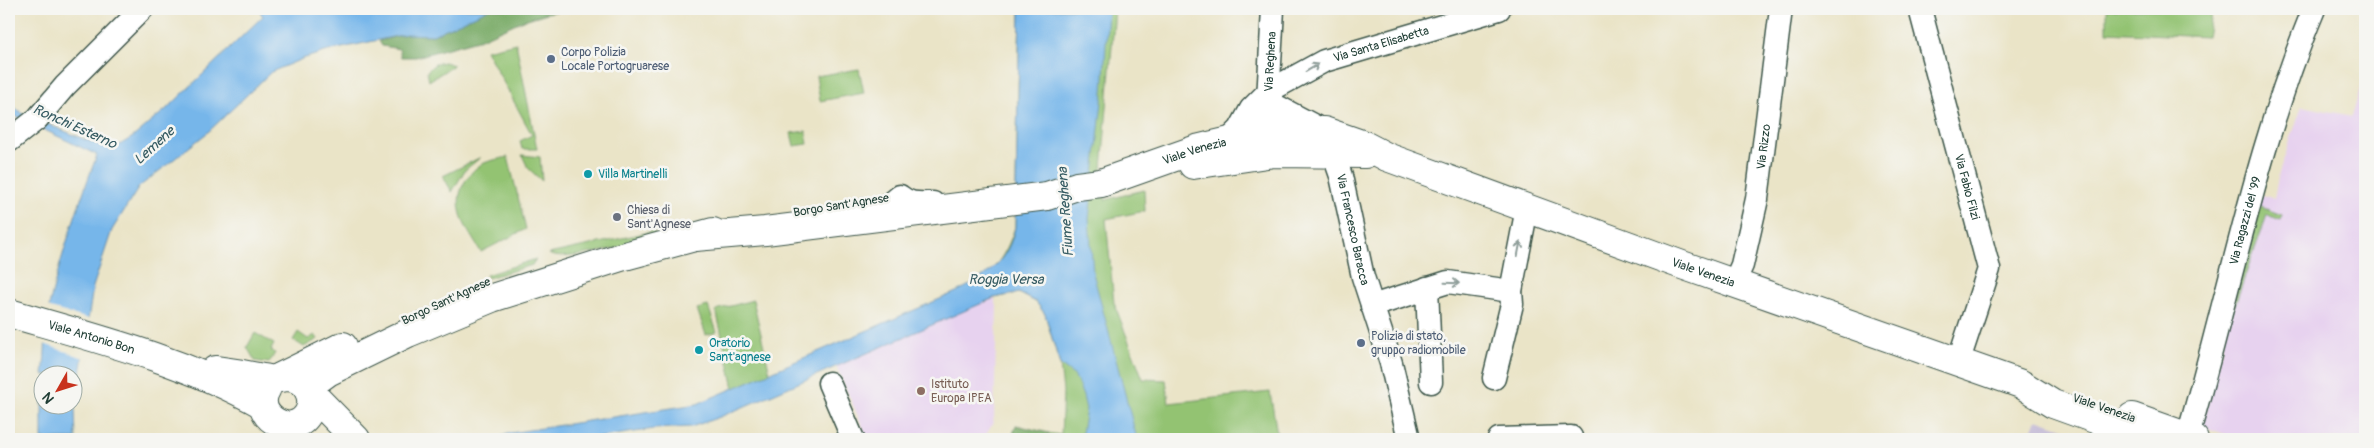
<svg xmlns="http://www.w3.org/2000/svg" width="2374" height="448" font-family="Pangolin,sans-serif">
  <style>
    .built { fill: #e7d2ef }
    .industrial { fill: #c8bfd8 }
    .green { fill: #93c372; stroke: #598053 }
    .forest { fill: #76a964; stroke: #4a734c }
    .water { fill: #76b6ea; stroke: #4a7a8f }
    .pier { fill: #eae4c7 }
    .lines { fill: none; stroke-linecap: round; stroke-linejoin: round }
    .minor-casing { stroke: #3d564a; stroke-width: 25 }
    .major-casing { stroke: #3d564a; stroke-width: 30 }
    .minor { stroke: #fff; stroke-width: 22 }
    .major { stroke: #fff; stroke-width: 28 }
    .oneway { stroke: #8f9e9a }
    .service-dot { fill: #5c6f8a; stroke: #f6f6f2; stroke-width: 2 }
    .culture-dot { fill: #0f9aa8; stroke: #f6f6f2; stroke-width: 2 }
    .worship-dot { fill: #6b7280; stroke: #f6f6f2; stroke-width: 2 }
    .education-dot { fill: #8d6e63; stroke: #f6f6f2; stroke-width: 2 }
    .labels { text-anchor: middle; stroke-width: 5; stroke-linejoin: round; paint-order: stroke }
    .street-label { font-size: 12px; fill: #1f3d34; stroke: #f6f6f2 }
    .service-label { font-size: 12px; fill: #4e5e75; stroke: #f6f6f2; text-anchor: start }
    .culture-label { font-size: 12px; fill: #0d838f; stroke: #f6f6f2; text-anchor: start }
    .worship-label { font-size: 12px; fill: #5b616d; stroke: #f6f6f2; text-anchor: start }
    .education-label { font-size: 12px; fill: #785e54; stroke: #f6f6f2; text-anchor: start }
    .water-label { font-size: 14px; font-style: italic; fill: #355b62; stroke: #f6f6f2 }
  </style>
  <rect width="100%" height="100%" fill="#f6f6f2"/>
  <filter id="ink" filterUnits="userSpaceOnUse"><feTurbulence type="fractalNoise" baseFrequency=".02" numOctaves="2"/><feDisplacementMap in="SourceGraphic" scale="10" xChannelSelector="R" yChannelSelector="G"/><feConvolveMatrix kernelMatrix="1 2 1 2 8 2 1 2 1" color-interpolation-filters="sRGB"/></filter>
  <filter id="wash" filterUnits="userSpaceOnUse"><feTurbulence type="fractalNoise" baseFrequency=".0096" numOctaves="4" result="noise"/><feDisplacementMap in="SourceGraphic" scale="20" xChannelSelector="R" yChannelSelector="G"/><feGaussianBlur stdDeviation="1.12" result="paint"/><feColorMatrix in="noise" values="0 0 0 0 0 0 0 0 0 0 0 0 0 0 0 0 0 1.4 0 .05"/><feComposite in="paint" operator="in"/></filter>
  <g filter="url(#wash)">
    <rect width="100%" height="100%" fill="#eae4c7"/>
    <path class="built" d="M2365,71v368h-126l-37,-13 59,-231 13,3 5,-25 23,-67 50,10z
      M994,298l3,8 -3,111 -2,8 -5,8 -7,6h-112l-32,-73z"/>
    <path class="industrial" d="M2037,419l57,20h-65z"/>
    <path class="green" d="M1020,9h95l-13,160 3,31 39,-10 1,21 -39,8 8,84 29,76 23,1 3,23 101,-11 8,47h-252l-13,-4 3,-10 14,5 31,5 2,-44 -3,-26 -15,-51 -9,-12 -17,-9 -25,5 -9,4 -8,-20c21,-15 30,-30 38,-55z
      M2107,9h105l-5,28 -100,-5z
      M516,43l21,106h-15l-2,-8 12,-6 -46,-85z
      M444,62l10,3 -25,16 -2,-10 8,-7z
      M859,69l5,24 -44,8 -4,-25z
      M806,131l2,13 -14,2 -3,-13z
      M522,155l18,2 2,24 -14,-13z
      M481,157l-16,13 -13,22 -9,-16z
      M508,157l18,72 -45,23c-15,-24 -33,-48 -13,-75 3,-4 8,-10 14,-13 8,-4 18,-5 26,-7z
      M2258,206l24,9 -1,5 -14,-5 -41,114z
      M654,231l1,8c-17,4 -95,25 -106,15z
      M536,259l-4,6 -44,13 -2,-3z
      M753,300l17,73 -36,15 -18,-78z
      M708,306l9,26 -11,3 -9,-26z
      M298,332l10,7 7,-4 3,4 -14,8 -11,-7z
      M255,333l19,11 -3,6 4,3 -6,10 -14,-2 -8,-14z"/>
    <path class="forest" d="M489,9h82l-24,4 -26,8 -40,18 -18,5 -47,13h-15l-2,-8 -17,-3 -3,-5 27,-7 27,1z
      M1016,425l33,8 -3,6h-20l-13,-4z"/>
    <path class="water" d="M264,9l5,1 2,-1h218l-56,26 -27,-1 -78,17 -26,8 -31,13 -64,61 -68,54 -27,43 -19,57 -18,121 1,31h-34v-43v10h30v-30l-29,-1c3,-23 2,-49 7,-73 12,-50 29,-99 47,-147l-88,-42v-10l14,11 73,30 9,3h11l17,-10 38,-32 92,-89 -3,-4z
      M1020,9h88l-5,83 -14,127 4,54 44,166h-56l5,-30 -3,-13 -8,-20 -15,-11 -15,-51 -9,-12 -17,-9 -25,5 -274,119 -29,10 -37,2 -64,10h-96l16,-6 187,-29 259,-112c29,-14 53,-31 59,-65z"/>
    <path class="pier" d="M47,307l42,12 -5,39 -40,-14z"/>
  </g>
  <g filter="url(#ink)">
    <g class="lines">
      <g class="minor-casing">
        <g id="minor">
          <path id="s1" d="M1920,9l69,260 -31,94"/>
          <path id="s2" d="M1269,102l55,29 9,22 8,23 22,101 28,86 18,76"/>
          <path id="s3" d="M1229,140l11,-11 11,-20 18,-18 55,-30 175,-52"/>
          <path d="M9,141l28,-22 28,-33 77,-77"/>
          <path id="s4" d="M1251,145l12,-12 4,-15 6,-109"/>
          <path d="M867,209c15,0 22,-3 33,-13 10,9 20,7 33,7"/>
          <path id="s5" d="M1734,283l8,-18 15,-66 24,-190"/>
          <path d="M1427,288l4,94"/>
          <path d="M1372,306l76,-24 63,9"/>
          <path d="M1494,378l18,-74 -1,-13 16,-83"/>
          <path d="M829,383l24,56"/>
          <path d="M1499,439l72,-2"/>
          <path id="s6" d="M2187,439c42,-143 69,-292 127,-430"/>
        </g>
      </g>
      <g class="major-casing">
        <g id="major">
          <path d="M1193,165l81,-12 91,1"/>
          <path id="s7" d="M695,237l70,-6 282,-35 30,-10 24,-3 99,-35 63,-15 61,-2 40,14 23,12 295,108 339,119 32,20 97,35"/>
          <path id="s8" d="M9,313c86,25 174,47 253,91"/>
          <path d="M215,370c18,2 36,6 54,9 7,1 12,-2 19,-2 18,1 29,21 20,37 -17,27 -58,1 -41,-26"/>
          <path d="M280,377l63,-31"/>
          <path d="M2132,417l62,22"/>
          <path d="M356,439l-47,-48 8,-11 11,-8 80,-39 84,-35 129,-41 92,-25"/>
        </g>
      </g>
      <use href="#minor" class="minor"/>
      <use href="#major" class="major"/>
    </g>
    <defs><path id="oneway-shaft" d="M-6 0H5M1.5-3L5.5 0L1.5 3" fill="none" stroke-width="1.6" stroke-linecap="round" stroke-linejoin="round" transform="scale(1.25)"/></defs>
    <g class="oneway">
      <use href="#oneway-shaft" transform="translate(1312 68) rotate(-31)"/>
      <use href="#oneway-shaft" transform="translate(1519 249) rotate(-79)"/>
      <use href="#oneway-shaft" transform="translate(1452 283) rotate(2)"/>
    </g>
  </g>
  <g class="service-dot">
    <circle cx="551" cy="59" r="5"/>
    <circle cx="1361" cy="343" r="5"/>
  </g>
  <g class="culture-dot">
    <circle cx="588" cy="174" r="5"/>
    <circle cx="699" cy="350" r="5"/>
  </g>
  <circle class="worship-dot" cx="617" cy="217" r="5"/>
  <circle class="education-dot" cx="921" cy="391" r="5"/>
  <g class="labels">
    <g class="street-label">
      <text dy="4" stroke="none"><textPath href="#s3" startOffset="186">Via Santa Elisabetta</textPath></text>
      <text dy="4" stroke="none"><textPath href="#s4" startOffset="89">Via Reghena</textPath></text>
      <text dy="4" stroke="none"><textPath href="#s5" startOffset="140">Via Rizzo</textPath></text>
      <text dy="4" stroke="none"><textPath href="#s7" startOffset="509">Viale Venezia</textPath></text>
      <text dy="4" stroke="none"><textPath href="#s1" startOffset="184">Via Fabio Filzi</textPath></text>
      <text transform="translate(841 205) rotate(-9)" y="4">Borgo Sant'Agnese</text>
      <text dy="4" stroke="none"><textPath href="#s6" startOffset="226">Via Ragazzi del '99</textPath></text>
      <text dy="4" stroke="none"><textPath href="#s2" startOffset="165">Via Francesco Baracca</textPath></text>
      <text dy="4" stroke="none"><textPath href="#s7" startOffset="1046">Viale Venezia</textPath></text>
      <text transform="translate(446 301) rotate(-25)" y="4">Borgo Sant'Agnese</text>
      <text dy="4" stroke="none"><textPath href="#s8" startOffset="86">Viale Antonio Bon</textPath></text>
      <text transform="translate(2104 408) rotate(19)" y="4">Viale Venezia</text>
    </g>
    <g class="service-label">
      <text x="561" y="56">Corpo Polizia<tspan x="561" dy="14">Locale Portogruarese</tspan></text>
      <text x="1371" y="340">Polizia di stato,<tspan x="1371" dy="14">gruppo radiomobile</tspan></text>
    </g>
    <g class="culture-label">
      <text x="598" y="178">Villa Martinelli</text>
      <text x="709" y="347">Oratorio<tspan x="709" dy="14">Sant'agnese</tspan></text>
    </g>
    <g class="worship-label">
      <text x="627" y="214">Chiesa di<tspan x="627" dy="14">Sant'Agnese</tspan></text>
    </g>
    <g class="education-label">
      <text x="931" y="388">Istituto<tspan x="931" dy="14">Europa IPEA</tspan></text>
    </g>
    <g class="water-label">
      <text transform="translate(75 126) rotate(24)" y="5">Ronchi Esterno</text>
      <text transform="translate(154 145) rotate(-42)" y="5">Lemene</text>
      <text transform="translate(1065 212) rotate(-94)" y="5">Fiume Reghena</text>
      <text x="1006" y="284">Roggia Versa</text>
    </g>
  </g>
  <rect width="2374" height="448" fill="none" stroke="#f6f6f2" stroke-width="30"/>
  <g transform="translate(58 390) rotate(231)"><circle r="24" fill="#f6f6f2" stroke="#a0aca6"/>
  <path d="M0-4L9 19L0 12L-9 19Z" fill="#c8321e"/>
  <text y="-8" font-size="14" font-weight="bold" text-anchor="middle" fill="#1f3d34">N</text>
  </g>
</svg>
